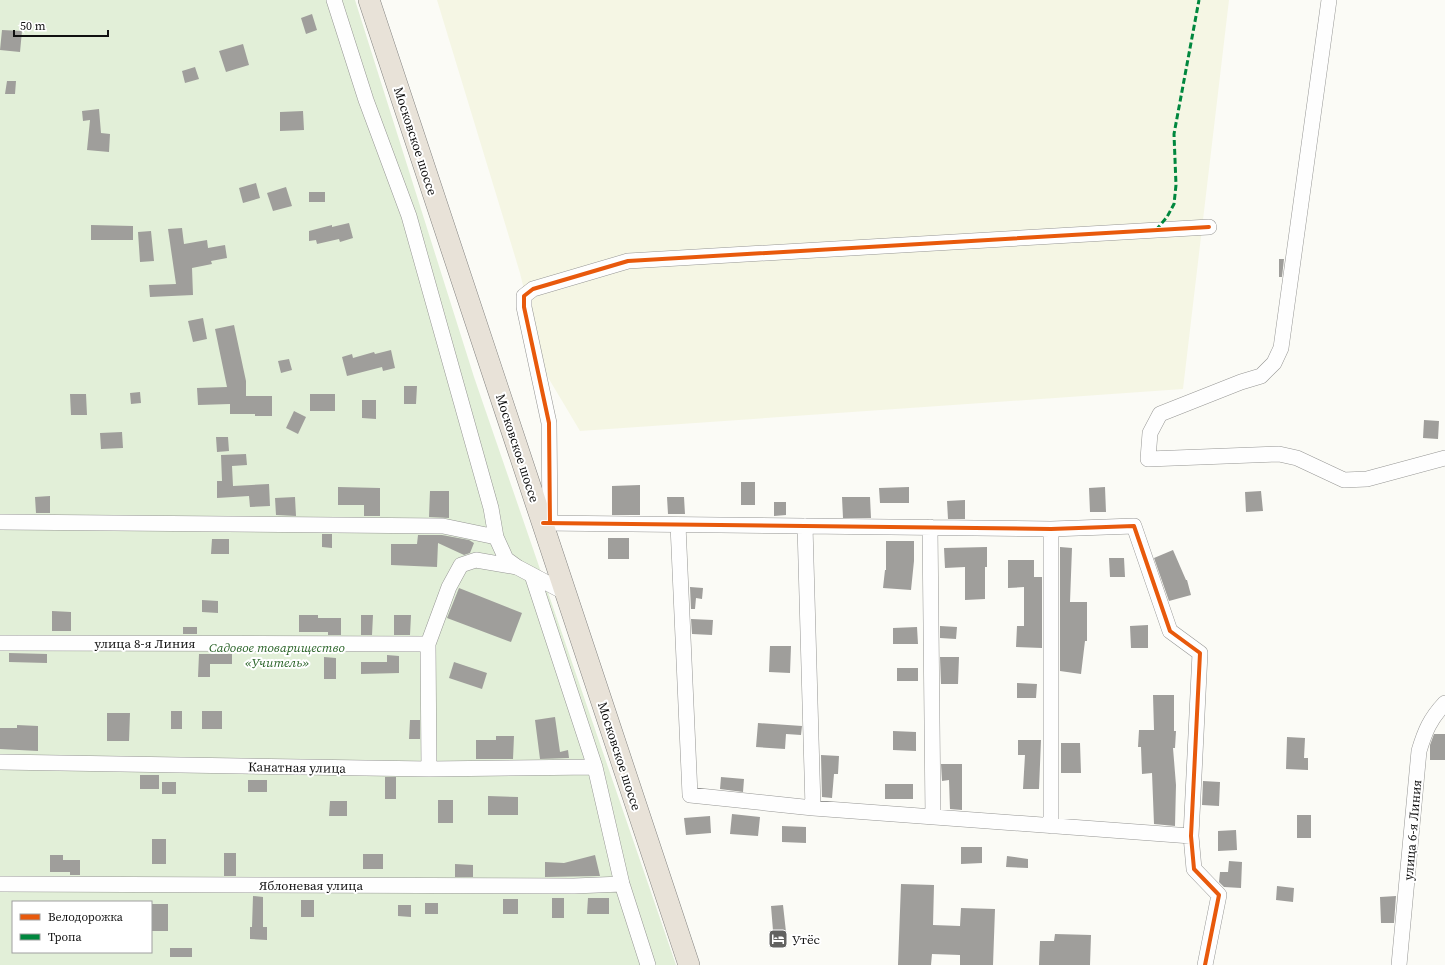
<svg xmlns="http://www.w3.org/2000/svg" width="1445" height="965" font-family="'Source Serif 4',serif">
  <style>
    .farmland { fill: #f5f6e4 }
    .green { fill: #e2efd8; fill-rule: evenodd }
    .building { fill: #9f9e9b }
    .lines { fill: none; stroke-linecap: round; stroke-linejoin: round }
    .minor-casing { stroke: #969694; stroke-width: 16 }
    .highway-casing { stroke: #838381; stroke-width: 22 }
    .minor { stroke: #fefefe; stroke-width: 15 }
    .highway { stroke: #e8e2d8; stroke-width: 21 }
    .quiet { stroke: #00873e; stroke-width: 3; stroke-dasharray: 6 3; stroke-linecap: butt }
    .cycleway-casing { stroke: #fff; stroke-width: 6 }
    .cycleway { stroke: #e8590c; stroke-width: 4 }
    .labels { text-anchor: middle; stroke-width: 4; stroke-linejoin: round; paint-order: stroke }
    .street-label { font-size: 13px; fill: #101010; stroke: #fff }
    .park-label { font-size: 13px; font-style: italic; fill: #286226; stroke: #fff }
    .poi-label { font-size: 13px; fill: #101010; stroke: #fff; text-anchor: start }
  </style>
  <rect width="100%" height="100%" fill="#fbfbf6"/>
  <path class="farmland" d="M437,0h792l-46,389 -603,42 -37,-62 -23,-96z"/>
  <path class="green" d="M0,0h355l119,377 202,588h-676zM13,902h138v50h-138z"/>
  <path class="building" d="M312,14l5,16 -11,4 -5,-16z
    M2,30l20,1 -2,21 -20,-2z
    M243,44l6,21 -23,7 -7,-21z
    M195,67l4,12 -14,4 -3,-12z
    M7,81h9l-1,13h-10z
    M99,109l2,24 9,1 -1,18 -22,-2 3,-30 -7,1 -1,-10z
    M303,111l1,19 -24,1v-19z
    M256,183l4,15 -17,5 -4,-15z
    M286,187l6,19 -19,5 -6,-18z
    M309,192h16v10h-16z
    M349,223l4,15 -13,4 -1,-3 -22,5 -1,-4 -7,1v-10l23,-6v2z
    M91,225l42,1v14h-42z
    M182,228l2,16 23,-4 1,8 17,-3 2,13 -16,3 1,3 -20,4 1,27 -43,2 -1,-12 27,-1 -8,-55z
    M151,231l3,30 -14,1 -2,-30z
    M1279,259h5l-2,18h-3z
    M203,318l4,21 -14,3 -5,-21z
    M234,325l12,56v15h26v20h-17v-2h-25v-10l-32,1 -1,-17 30,-1 -12,-58z
    M391,350l4,18 -12,3 -1,-4 -35,9 -5,-19 10,-3 1,4 21,-6 1,2z
    M289,359l3,11 -11,3 -3,-12z
    M404,386h13l-1,18h-12z
    M140,392l1,11 -10,1 -1,-11z
    M70,394h16l1,21h-16z
    M310,394h25v17h-25z
    M362,400h14v19l-14,-1z
    M294,411l12,6 -8,17 -12,-6z
    M1424,420l15,1 -1,18 -15,-1z
    M122,432l1,16 -22,1 -1,-16z
    M216,437h12l1,14 -12,1z
    M246,454l1,11 -15,1 1,20 36,-2 1,22 -20,1 -1,-11 -32,2v-17h5l-1,-26z
    M741,482h14v23h-14z
    M640,485v30h-28v-29z
    M338,487l42,1v28h-16v-11h-26z
    M909,487v16h-29l-1,-15z
    M1105,487l1,25h-16l-1,-24z
    M430,491h19v27l-20,-1z
    M1261,491l2,20 -17,1 -1,-20z
    M50,496v17h-14l-1,-16z
    M295,497l1,19 -20,-1 -1,-17z
    M667,497h17l1,17h-17z
    M842,497h28l1,21h-28z
    M965,500v19h-17l-1,-18z
    M774,502h12v13l-12,1z
    M322,534h10v14l-10,-1z
    M418,535h24l27,5 5,3 -4,10 -6,2 -26,-12 -1,24 -46,-2v-21h26z
    M608,538h21v21h-21z
    M212,539h17v15h-18z
    M886,541h28v20l-3,29 -28,-2 2,-18h1z
    M987,547v20h-2v32l-20,1v-33l-20,1 -1,-20z
    M1060,547l12,1 -2,54h17v39h-2l-4,33 -21,-3z
    M1173,550l13,30h1l4,15 -22,6 -15,-43z
    M1109,558h15l1,19h-15z
    M1008,560h26v17h8v71l-26,-1 1,-21h7v-39l-16,1z
    M690,587l13,1 -1,11 -6,-1 -1,11h-4z
    M459,588l63,25 -11,29 -64,-24z
    M202,600l16,1v12l-16,-1z
    M52,611l19,1v19h-19z
    M299,615h19v3h23v17h-13v-3h-29z
    M361,615h12l-1,20h-11z
    M394,615h17l-1,20h-16z
    M691,619l22,1 -1,15 -20,-1z
    M1148,625v23h-17l-1,-22z
    M940,626l17,1 -1,12 -16,-1z
    M183,627h14v7h-14z
    M917,627l1,17h-25v-16z
    M770,646h21l-1,27 -21,-1z
    M9,653l38,1v9l-38,-1z
    M199,654h33v10h-22v13h-12z
    M387,655l12,1v17l-38,1v-12h26z
    M324,657l12,1v21h-12z
    M940,657h19l-1,27h-17z
    M454,662l33,11 -5,16 -33,-11z
    M897,668h21v13h-21z
    M1017,683l20,1 -1,14h-19z
    M1153,695h21v36h2l-1,17h-2l3,37 -1,41 -21,-2 -2,-51 -10,1 -1,-27h-3l1,-17h15z
    M171,711h11v18h-11z
    M202,711h20v18h-20z
    M107,713h23l-1,28h-22z
    M555,717l5,35 8,-2 1,8 -29,1 -5,-39z
    M410,720h10v19h-11z
    M758,723l44,3 -1,9 -15,-1 -1,15 -29,-2z
    M17,725l21,1v25l-38,-2v-21h17z
    M893,731l23,1v19l-23,-1z
    M1434,734h11v26h-15v-15z
    M496,736h18l-1,23h-37v-19h20z
    M1287,737l18,1 -1,20h4v12l-22,-1z
    M1018,740h23l-2,49h-16l2,-34h-7z
    M1061,743h19l1,30h-20z
    M821,755l18,1 -1,18h-4l-2,24 -10,-1z
    M941,764h21v46l-12,-1 -1,-29 -7,1z
    M140,775h19v14h-19z
    M385,777h11v22h-11z
    M721,777l23,2 -1,13 -23,-3z
    M248,780h19v12h-19z
    M1203,781l17,1 -1,24 -17,-1z
    M162,782h14v12h-14z
    M885,784h28v15h-28z
    M488,796l30,1v18h-30z
    M438,800h15v23h-15z
    M330,801h17v15h-18z
    M732,814l28,3 -2,19 -28,-2z
    M1297,815h14v23h-14z
    M710,816l1,17 -25,2 -2,-17z
    M782,826l24,1v16l-24,-1z
    M1236,830l1,20 -19,1v-20z
    M152,839h14v25h-14z
    M961,847h21v16l-21,1z
    M224,853h12v23h-12z
    M363,854h20v15h-20z
    M50,855h13v5h17v15h-10v-3h-20z
    M595,855l5,21 -55,1v-15l19,1z
    M1007,856l21,3v9l-22,-1z
    M1229,861l13,1 -1,26 -17,-1 -5,-5 1,-10h8z
    M455,864l18,1v12h-18z
    M901,884l33,1 -1,40 27,1 1,-18 34,1 -2,56h-33v-10l-28,-1 -1,11h-33z
    M1277,886l17,2 -1,14 -17,-2z
    M253,896l10,1v30h4v13l-17,-1v-12h2z
    M1396,896l-2,27h-13l-1,-26z
    M552,898h12v20h-12z
    M588,898h21v16h-22z
    M503,899h15v15h-15z
    M301,900h13v17h-13z
    M425,903h13v11h-13z
    M151,904h17v27h-17z
    M398,905h13v12l-13,-1z
    M783,905l4,36 -13,2 -3,-37z
    M1055,934l36,1 -1,30h-51l1,-24h14z
    M170,948h22v9h-22z"/>
  <g class="lines">
    <g class="minor-casing">
      <path id="minor" d="M334,0l32,100 43,116 82,292 5,29 10,22 11,8 49,26
        M1329,0l-48,348 -7,15 -13,13 -20,6 -81,32 -10,19 -2,26 131,-5 18,4 47,22 23,-1 78,-21
        M0,522l443,4 53,11
        M543,523l508,6 83,-3 36,105 30,22 -9,183 3,33 25,26 -14,70
        M550,523l-1,-100 -25,-116v-11l9,-7 95,-28 581,-34
        M678,525l12,270 123,13 378,28
        M805,526l8,282
        M930,527l3,290
        M532,575l63,192 27,117 26,81
        M0,643l428,1 1,125
        M428,644l21,-57 12,-22 15,-5 41,7
        M0,762l429,7 166,-2
        M1051,826v-297
        M0,884l574,2 48,-2
        M1399,965l20,-214c6,-20 11,-32 26,-48"/>
    </g>
    <g class="highway-casing">
      <path id="highway" d="M369,0l320,965"/>
    </g>
    <use href="#minor" class="minor"/>
    <use href="#highway" class="highway"/>
    <path class="quiet" d="M1156,230l11,-13 7,-13 2,-19 -2,-51 25,-134"/>
    <g class="cycleway-casing">
      <path id="cycleway" d="M543,523l508,6 83,-3 36,105 30,22 -9,183 3,33 25,26 -14,70
        M550,523l-1,-100 -25,-116v-11l9,-7 95,-28 581,-34"/>
    </g>
    <use href="#cycleway" class="cycleway"/>
  </g>
  <defs>
    <g id="hotel-square" transform="scale(1)"><rect x="-9" y="-9" width="18" height="18" rx="4" fill="#626260" stroke="#fff"/><path d="M-6-4.5h1.5V1H6V5H4.5V3h-9V5H-6ZM-4 0a1.8 1.8 0 1 1 3.6 0ZM.5 0V-2.5h3Q6-2.5 6 0Z" fill="#fff"/></g>
  </defs>
  <g fill-rule="evenodd">
    <use href="#hotel-square" x="778" y="939"/>
  </g>
  <g class="labels">
    <g class="street-label">
      <text transform="translate(416 141) rotate(72)" y="5">Московское шоссе</text>
      <text transform="translate(518 448) rotate(72)" y="5">Московское шоссе</text>
      <text x="145" y="648">улица 8-я Линия</text>
      <text transform="translate(620 756) rotate(72)" y="5">Московское шоссе</text>
      <text transform="translate(297 767) rotate(1)" y="5">Канатная улица</text>
      <text transform="translate(1412 830) rotate(-85)" y="5">улица 6-я Линия</text>
      <text x="311" y="890">Яблоневая улица</text>
    </g>
    <g class="park-label">
      <text x="277" y="652">Садовое товарищество<tspan x="277" dy="15">«Учитель»</tspan></text>
    </g>
    <g class="poi-label">
      <text x="792" y="944">Утёс</text>
    </g>
  </g>
  <rect x="12" y="901" width="140" height="52" fill="#ffffff" stroke="#9f9f9f"/>
  <rect x="20" y="914" width="20" height="6" fill="#e8590c" stroke="#9f9f9f"/>
  <text x="48" y="921" font-size="12" fill="#101010">Велодорожка</text>
  <rect x="20" y="934" width="20" height="6" fill="#00873e" stroke="#9f9f9f"/>
  <text x="48" y="941" font-size="12" fill="#101010">Тропа</text>
  <path d="M14 30v6h94v-6" fill="none" stroke="#101010" stroke-width="2"/>
  <text x="20" y="30" font-size="12" fill="#101010" stroke="#ffffff" stroke-width="3" paint-order="stroke">50 m</text>
</svg>
